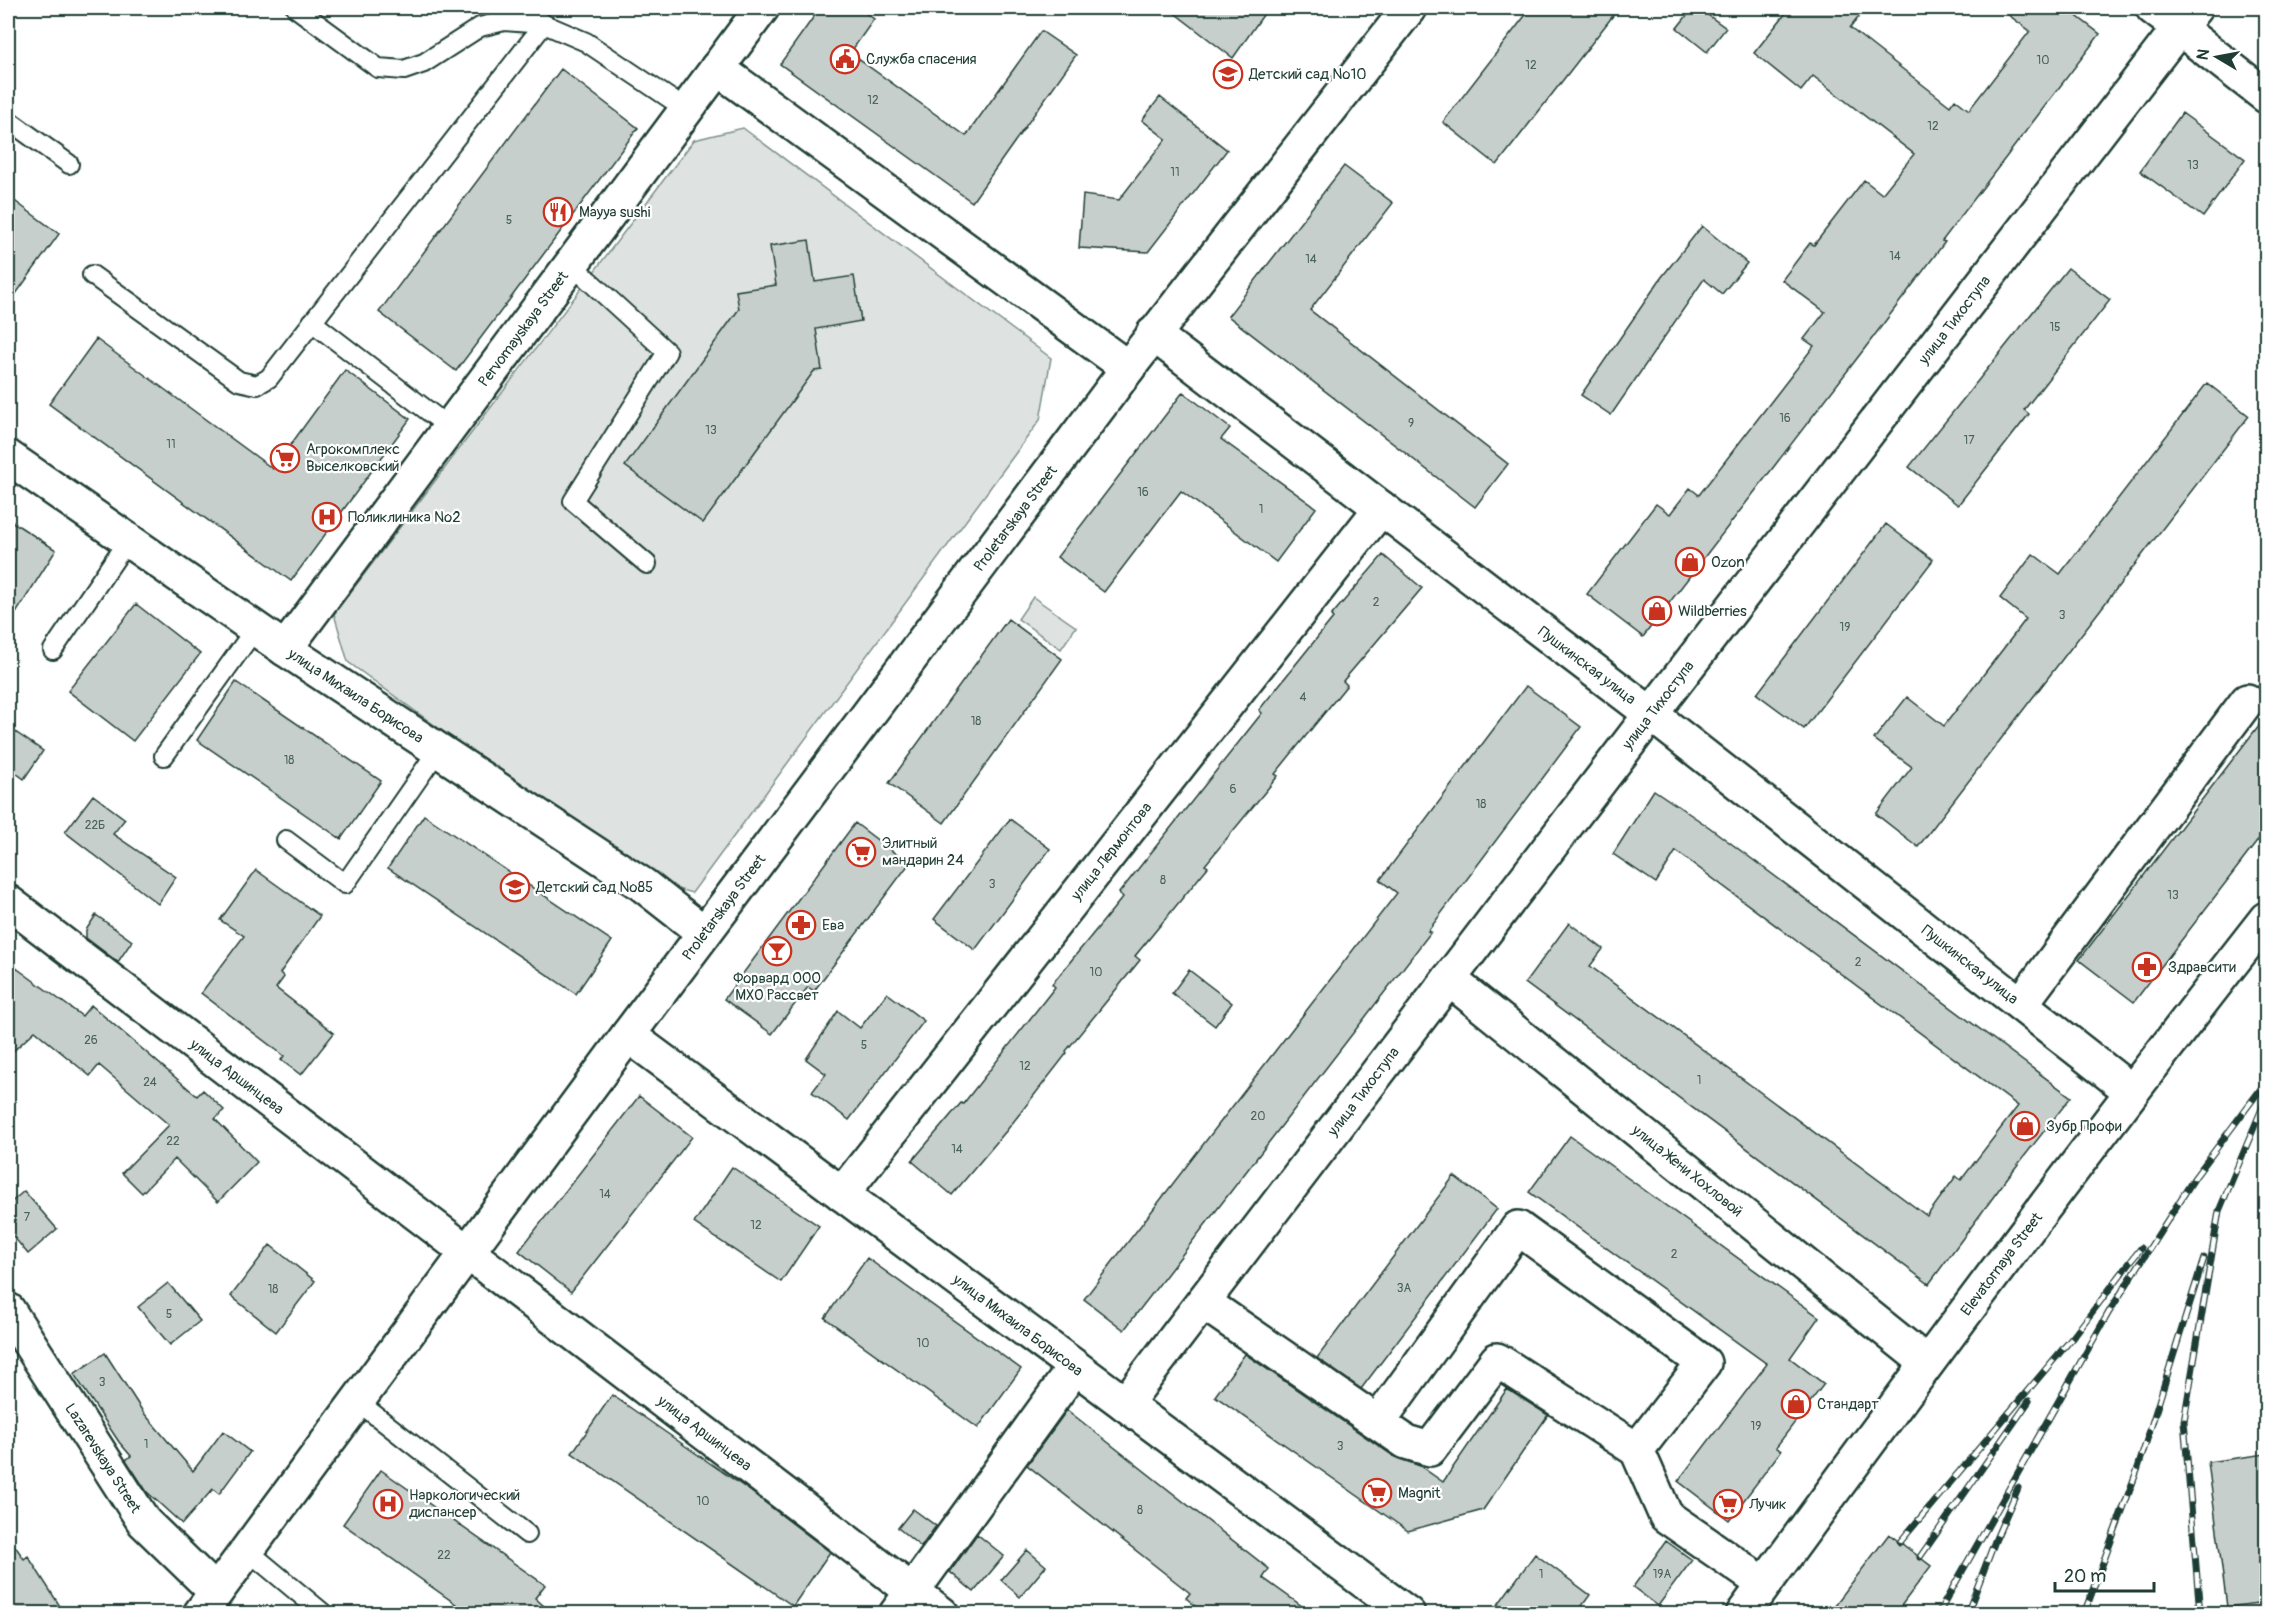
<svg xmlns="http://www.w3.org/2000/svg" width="2274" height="1621" font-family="Pangolin,sans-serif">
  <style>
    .green { fill: #dee3e2; stroke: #7e908b; stroke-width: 1.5 }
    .building { fill: #c7cfcc; stroke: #1f3d34; stroke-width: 1.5 }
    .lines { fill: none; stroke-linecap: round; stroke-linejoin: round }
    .service-casing { stroke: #1f3d34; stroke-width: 22 }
    .minor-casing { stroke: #1f3d34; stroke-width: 38 }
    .tertiary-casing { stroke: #1f3d34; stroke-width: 38 }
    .primary-casing { stroke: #1f3d34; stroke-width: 38 }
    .trunk-casing { stroke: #1f3d34; stroke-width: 38 }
    .service { stroke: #fff; stroke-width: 18 }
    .minor { stroke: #fff; stroke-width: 33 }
    .tertiary { stroke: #fff; stroke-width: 33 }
    .primary { stroke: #fff; stroke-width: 33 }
    .trunk { stroke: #fff; stroke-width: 33 }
    .rail-casing { stroke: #1f3d34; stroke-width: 7 }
    .rail { stroke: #fff; stroke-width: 4.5; stroke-dasharray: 14; stroke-linecap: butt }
    .labels { text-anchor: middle; stroke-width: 4.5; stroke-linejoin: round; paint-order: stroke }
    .number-label { font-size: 12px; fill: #49625a }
    .poi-label { font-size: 15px; fill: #1f3d34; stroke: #fff; text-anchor: start }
    .street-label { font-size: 15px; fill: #1f3d34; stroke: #fff }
  </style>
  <rect width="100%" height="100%" fill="#fff"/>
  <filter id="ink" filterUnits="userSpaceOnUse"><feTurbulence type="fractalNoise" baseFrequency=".0167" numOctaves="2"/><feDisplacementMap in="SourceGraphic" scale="12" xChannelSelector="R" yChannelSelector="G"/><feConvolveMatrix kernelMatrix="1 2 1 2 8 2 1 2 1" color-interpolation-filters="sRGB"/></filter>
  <g filter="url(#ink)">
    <path class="green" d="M743,128l308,230 -11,62 -348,473 -44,-12 -300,-219 -14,-48 360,-474z
      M1033,597l43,30 -15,22 -43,-30z"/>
    <path class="building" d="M820,8h38l16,11 -24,34 116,83 75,-105 35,24 -104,147 -192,-138z
      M1168,8h100l-35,50z
      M1531,8h88l-122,157 -54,-43z
      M1693,8h5l28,20 -19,24 -30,-24z
      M1790,8h76l-16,20 100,78 5,-7 14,11 61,-79 -31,-23h67l34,26 -158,207 3,1 -80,106 -222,289 -56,-43 69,-90 14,10 20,-26 9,7 115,-149 -10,-7 21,-27 -43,-32 28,-37 4,2 50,-65 18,14 32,-40 -101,-78 -12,15 -47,-38z
      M561,69l77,59 -182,243 -77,-59z
      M1160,97l67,53 -79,102 -69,-4 4,-53 36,5 47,-61 -24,-19z
      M2182,113l63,46 -42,58 -63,-46z
      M1344,166l49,37 -83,107 198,154 -33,43 -247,-191z
      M8,196l51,38 -51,71z
      M1702,226l45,37 -25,31 -18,-15 -93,136 -30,-20 80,-117z
      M809,240l6,42 39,-6 7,45 -45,8 6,41 -8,1 -111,152 -78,-57 114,-157 -3,-18 40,-6 -6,-39z
      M2068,268l42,32 -86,110 5,4 -71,91 -49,-38z
      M96,339l177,130 72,-99 65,49 -119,162 -242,-177z
      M2207,383l42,33 -331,431 -42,-33 36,-47 -38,-28 33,-42 37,29 82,-107 -26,-21 33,-44 27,20z
      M1183,392l47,36 -9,11 95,69 -40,54 -95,-71 -77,101 -47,-35z
      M8,519l48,31 -48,76z
      M1886,524l47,36 -129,169 -47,-35z
      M1383,555l39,33 -79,93 4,4 -72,89 3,2 -73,89 3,2 -73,89 5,4 -74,91 1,2 -60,77 -55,65 -40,-34 49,-58 2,1 92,-117 -3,-3 71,-87 -4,-4 143,-180 -3,-3 74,-92 -2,-2z
      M136,604l64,50 -67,87 -65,-50z
      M1008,619l54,40 -118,164 -55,-40z
      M236,682l145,99 -40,58 -144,-99z
      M1526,686l55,41 -153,204 3,1 -307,398 -40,-31 313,-406 -17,-13z
      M2266,716v114l-132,172 -55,-42z
      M8,727l35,24 -19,28 -16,-12z
      M1654,790l55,37 362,270 -63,80 -79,107 -404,-301 44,-60 34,26 -13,17 337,250 29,-40 5,4 57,-74 -342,-255 -20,32 -43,-29z
      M93,795l32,24 -12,15 63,43 -18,27 -93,-72z
      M424,815l188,126 -36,53 -188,-126z
      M1010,819l40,30 -75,101 -41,-31z
      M855,823l54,41 -95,127 -6,-4 -36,47 -48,-35z
      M256,870l64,46 -40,57 4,4 -8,11 58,45 -33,42 -20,-15 3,-4 -83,-63 43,-57 -24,-16z
      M96,915l36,26 -14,21 -32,-24v-8z
      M8,962l74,54 9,-11 106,91 6,-6 21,20 -9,9 42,43 -39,40 -43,-43 -33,34 -20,-20 47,-48 -70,-60 -9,11 -55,-45 -27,25z
      M1189,970l43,33 -17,23 -43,-33z
      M887,993l37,28 -75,99 -37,-28 14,-18 -20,-15 32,-48 22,17z
      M639,1096l53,41 -121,155 -52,-41z
      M1570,1136l249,181 -29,41 34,26 -48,63 5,4 -52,69 -51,-39 89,-117 -238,-172z
      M732,1167l87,59 -38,56 -87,-59z
      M1454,1176l43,33 -136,180 -44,-31z
      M24,1191l33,38 -29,25 -20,-24v-25z
      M270,1245l45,36 -39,51 -45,-36z
      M867,1258l154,111 -43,59 -153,-110z
      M168,1283l32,38 -30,24 -32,-38z
      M105,1353l38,59 50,59 30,-40 27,21 -31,42 -6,-5 -31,35 -35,-32 -21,-32 5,-4 -12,-14 -45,-68z
      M1245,1354l150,103 25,9 23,16 64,-93 41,26 -65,95 -75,21 -193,-135z
      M612,1395l138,96 80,61 -37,54 -221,-153z
      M1067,1410l202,159 -6,9 50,36h-108l-19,-16 4,-5 -163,-128z
      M2266,1454v148l-39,5 -19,-145z
      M381,1470l164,115 -10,13 18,16h-83l-127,-90z
      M913,1509l23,17 -15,21 -23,-19z
      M977,1534l27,22 -30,36 -24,-20z
      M1889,1534l42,32 -36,48h-67z
      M8,1536l16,23 4,-3 37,58h-57z
      M1666,1541l26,19 -34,46 -25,-19z
      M1027,1550l19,16 -26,31 -19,-17z
      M1535,1554l55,41 -14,19h-85z"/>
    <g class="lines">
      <g class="service-casing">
        <path id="service" d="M296,8l82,60 26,2 20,-7 56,-36 24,-6 40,3
          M523,8l21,16 42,18 101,68
          M8,120l61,44
          M572,265l95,87 -94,149 74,63
          M92,275l147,106 18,4 12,-7 275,-354
          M312,322l138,106
          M53,650l75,-110
          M164,756l91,-127
          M286,840l59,44 93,-134
          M357,1401l170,133
          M247,1550l77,64"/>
      </g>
      <g class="minor-casing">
        <g id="minor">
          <path d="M717,68l411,300"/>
          <path id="s1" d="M1153,334l498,380 480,377"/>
          <path id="s2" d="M8,457l277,192 358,236 60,47"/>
          <path id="s3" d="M285,649l477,-641"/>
          <path id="s4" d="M8,902l934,712"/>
          <path id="s5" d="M1449,979l478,384"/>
          <path d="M2021,1004l226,-303"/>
          <path id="s6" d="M842,1194l539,-686"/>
          <path d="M1203,1302l203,140 24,7 67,-89 140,90 29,66 98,68"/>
          <path id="s7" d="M8,1310l136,212 72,70"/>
          <path id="s8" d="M1125,1404l526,-690 528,-686"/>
          <path d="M1378,1422l140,-194 186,135 -67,87"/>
          <path d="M200,1614l428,-579"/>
          <path d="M896,1614l179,-247"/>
        </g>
      </g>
      <g class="tertiary-casing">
        <g id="tertiary">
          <path id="s9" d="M1408,1614l-780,-579 500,-667 281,-360"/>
        </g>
      </g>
      <g class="primary-casing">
        <g id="primary">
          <path d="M2179,28l87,68"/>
          <path id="s10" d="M1743,1614c171,-235 344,-467 523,-695"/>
        </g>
      </g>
      <g class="trunk-casing">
        <path id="trunk" d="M2153,8l26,20 16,-20"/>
      </g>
      <use href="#service" class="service"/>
      <use href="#minor" class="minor"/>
      <use href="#tertiary" class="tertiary"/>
      <use href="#primary" class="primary"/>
      <use href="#trunk" class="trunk"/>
      <g class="rail-casing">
        <path id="rail" d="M1900,1542l173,-205 68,-89
          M1920,1557l109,-156
          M1938,1614l171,-302 86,-135 71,-95
          M1967,1614l28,-73 23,-53
          M2084,1614l54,-146 66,-210
          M2200,1614l-16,-193 35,-210 47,-112"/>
      </g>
      <use href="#rail" class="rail"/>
    </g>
  </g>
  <defs>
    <g id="civic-ring" transform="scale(1.5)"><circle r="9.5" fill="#fff" stroke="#c8321e" stroke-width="1.5"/><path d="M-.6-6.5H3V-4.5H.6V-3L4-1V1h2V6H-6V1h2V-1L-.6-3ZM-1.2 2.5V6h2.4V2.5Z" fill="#c8321e"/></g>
    <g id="school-ring" transform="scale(1.5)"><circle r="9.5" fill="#fff" stroke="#c8321e" stroke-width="1.5"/><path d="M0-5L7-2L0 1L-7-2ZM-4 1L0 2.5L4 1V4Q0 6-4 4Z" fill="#c8321e"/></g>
    <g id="restaurant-ring" transform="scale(1.5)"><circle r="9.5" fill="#fff" stroke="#c8321e" stroke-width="1.5"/><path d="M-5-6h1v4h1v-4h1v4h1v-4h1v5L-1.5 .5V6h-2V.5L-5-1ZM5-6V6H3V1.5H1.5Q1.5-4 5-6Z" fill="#c8321e"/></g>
    <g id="supermarket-ring" transform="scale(1.5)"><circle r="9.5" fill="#fff" stroke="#c8321e" stroke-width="1.5"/><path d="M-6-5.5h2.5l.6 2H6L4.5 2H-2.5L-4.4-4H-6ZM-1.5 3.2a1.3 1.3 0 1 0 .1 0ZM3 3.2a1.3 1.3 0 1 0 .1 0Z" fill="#c8321e"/></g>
    <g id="hospital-ring" transform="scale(1.5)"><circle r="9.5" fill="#fff" stroke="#c8321e" stroke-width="1.5"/><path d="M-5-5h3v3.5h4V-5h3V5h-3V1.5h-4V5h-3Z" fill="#c8321e"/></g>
    <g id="shop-ring" transform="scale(1.5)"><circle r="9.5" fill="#fff" stroke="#c8321e" stroke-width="1.5"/><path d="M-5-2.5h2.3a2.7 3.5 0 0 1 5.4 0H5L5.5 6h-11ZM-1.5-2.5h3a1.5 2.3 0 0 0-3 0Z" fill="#c8321e"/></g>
    <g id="pharmacy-ring" transform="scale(1.5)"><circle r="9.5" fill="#fff" stroke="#c8321e" stroke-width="1.5"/><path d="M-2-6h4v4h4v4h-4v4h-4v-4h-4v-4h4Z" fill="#c8321e"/></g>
    <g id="bar-ring" transform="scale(1.5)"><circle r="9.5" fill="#fff" stroke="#c8321e" stroke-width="1.5"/><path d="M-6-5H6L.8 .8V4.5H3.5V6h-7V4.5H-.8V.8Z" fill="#c8321e"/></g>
  </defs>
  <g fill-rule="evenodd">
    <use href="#civic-ring" x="845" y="59"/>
    <use href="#school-ring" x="1228" y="74"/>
    <use href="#restaurant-ring" x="558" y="212"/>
    <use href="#supermarket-ring" x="285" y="458"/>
    <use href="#hospital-ring" x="327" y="517"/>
    <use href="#shop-ring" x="1690" y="562"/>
    <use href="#shop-ring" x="1657" y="611"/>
    <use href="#supermarket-ring" x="861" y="852"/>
    <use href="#school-ring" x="515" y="887"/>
    <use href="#pharmacy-ring" x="801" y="925"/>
    <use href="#bar-ring" x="777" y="951"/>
    <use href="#pharmacy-ring" x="2147" y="967"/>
    <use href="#shop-ring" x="2025" y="1126"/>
    <use href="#shop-ring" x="1796" y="1404"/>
    <use href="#supermarket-ring" x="1377" y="1493"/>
    <use href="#hospital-ring" x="388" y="1504"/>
    <use href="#supermarket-ring" x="1728" y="1504"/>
  </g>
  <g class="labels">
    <g class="number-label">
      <text x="2043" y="64">10</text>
      <text x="1531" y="69">12</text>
      <text x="873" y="104">12</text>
      <text x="1933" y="130">12</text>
      <text x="2193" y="169">13</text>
      <text x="1175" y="176">11</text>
      <text x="509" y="224">5</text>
      <text x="1895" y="260">14</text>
      <text x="1311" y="263">14</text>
      <text x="2055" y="331">15</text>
      <text x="1785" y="422">16</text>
      <text x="1411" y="427">9</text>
      <text x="711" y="434">13</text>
      <text x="1969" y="444">17</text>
      <text x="171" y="448">11</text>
      <text x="1143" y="496">16</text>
      <text x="1261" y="513">1</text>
      <text x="1376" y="606">2</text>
      <text x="2062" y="619">3</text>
      <text x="1845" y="631">19</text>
      <text x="1303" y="701">4</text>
      <text x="976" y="725">18</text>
      <text x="289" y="764">18</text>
      <text x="1233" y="793">6</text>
      <text x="1481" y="808">18</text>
      <text x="95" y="829">22Б</text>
      <text x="1163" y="884">8</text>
      <text x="992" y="888">3</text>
      <text x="2173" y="899">13</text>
      <text x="1858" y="966">2</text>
      <text x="1096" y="976">10</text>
      <text x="91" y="1044">26</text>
      <text x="864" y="1049">5</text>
      <text x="1025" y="1070">12</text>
      <text x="1699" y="1084">1</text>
      <text x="150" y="1086">24</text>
      <text x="1258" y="1120">20</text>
      <text x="173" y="1145">22</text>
      <text x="957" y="1153">14</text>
      <text x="605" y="1198">14</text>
      <text x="27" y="1221">7</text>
      <text x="756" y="1229">12</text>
      <text x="1674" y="1258">2</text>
      <text x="1404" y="1292">3А</text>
      <text x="273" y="1293">18</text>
      <text x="169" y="1318">5</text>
      <text x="923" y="1347">10</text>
      <text x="102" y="1386">3</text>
      <text x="1756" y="1430">19</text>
      <text x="146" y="1448">1</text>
      <text x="1340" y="1450">3</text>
      <text x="703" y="1505">10</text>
      <text x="1140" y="1514">8</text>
      <text x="444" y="1559">22</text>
      <text x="1541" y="1578">1</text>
      <text x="1662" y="1578">19А</text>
    </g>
    <g class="poi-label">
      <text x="866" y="64">Служба спасения</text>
      <text x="1249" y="79">Детский сад №10</text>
      <text x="579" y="217">Mayya sushi</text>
      <text x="306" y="454">Агрокомплекс<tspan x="306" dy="17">Выселковский</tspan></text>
      <text x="348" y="522">Поликлиника №2</text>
      <text x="1711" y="567">Ozon</text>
      <text x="1678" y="616">Wildberries</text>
      <text x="882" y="848">Элитный<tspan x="882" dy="17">мандарин 24</tspan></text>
      <text x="536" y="892">Детский сад №85</text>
      <text x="822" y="930">Ева</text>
      <text x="2168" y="972">Здравсити</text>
      <text x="777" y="983" text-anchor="middle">Форвард ООО<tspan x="777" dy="17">МХО Рассвет</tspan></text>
      <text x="2046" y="1131">Зубр Профи</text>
      <text x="1817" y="1409">Стандарт</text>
      <text x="1398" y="1498">Magnit</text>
      <text x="409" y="1500">Наркологический<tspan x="409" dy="17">диспансер</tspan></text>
      <text x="1749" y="1509">Лучик</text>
    </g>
    <g class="street-label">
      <text dy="5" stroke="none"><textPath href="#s8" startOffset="1365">улица Тихоступа</textPath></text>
      <text dy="5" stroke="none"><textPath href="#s3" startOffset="399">Pervomayskaya Street</textPath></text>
      <text dy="5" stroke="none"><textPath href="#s9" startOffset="1617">Proletarskaya Street</textPath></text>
      <text dy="5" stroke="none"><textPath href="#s1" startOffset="546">Пушкинская улица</textPath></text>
      <text dy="5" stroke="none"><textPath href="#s2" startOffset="422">улица Михаила Борисова</textPath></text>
      <text dy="5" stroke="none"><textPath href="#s8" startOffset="879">улица Тихоступа</textPath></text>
      <text dy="5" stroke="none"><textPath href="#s6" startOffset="436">улица Лермонтова</textPath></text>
      <text dy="5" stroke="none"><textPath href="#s9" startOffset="1131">Proletarskaya Street</textPath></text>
      <text dy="5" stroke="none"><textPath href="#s1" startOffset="1032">Пушкинская улица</textPath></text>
      <text dy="5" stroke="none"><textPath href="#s4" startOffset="288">улица Аршинцева</textPath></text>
      <text dy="5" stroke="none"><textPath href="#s8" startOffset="393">улица Тихоступа</textPath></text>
      <text dy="5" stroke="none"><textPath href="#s5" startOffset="306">улица Жени Хохловой</textPath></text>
      <text dy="5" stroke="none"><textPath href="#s10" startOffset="435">Elevatornaya Street</textPath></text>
      <text transform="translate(1018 1325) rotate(37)" y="5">улица Михаила Борисова</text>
      <text dy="5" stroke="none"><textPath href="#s4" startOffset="876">улица Аршинцева</textPath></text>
      <text dy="5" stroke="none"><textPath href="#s7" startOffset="176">Lazarevskaya Street</textPath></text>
    </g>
  </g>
  <rect width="2274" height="1621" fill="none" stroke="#fff" stroke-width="30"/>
  <rect x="15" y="15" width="2244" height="1591" fill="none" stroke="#1f3d34" stroke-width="2" filter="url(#ink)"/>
  <g transform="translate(2217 57) rotate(280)" stroke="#ffffff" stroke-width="4.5" paint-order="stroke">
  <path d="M0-4.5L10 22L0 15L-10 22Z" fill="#1f3d34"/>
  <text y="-9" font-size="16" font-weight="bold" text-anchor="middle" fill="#1f3d34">N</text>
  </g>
  <path d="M2055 1582v9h99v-9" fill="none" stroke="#1f3d34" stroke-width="3"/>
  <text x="2064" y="1582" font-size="18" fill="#1f3d34" stroke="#ffffff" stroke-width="4.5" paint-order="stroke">20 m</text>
</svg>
